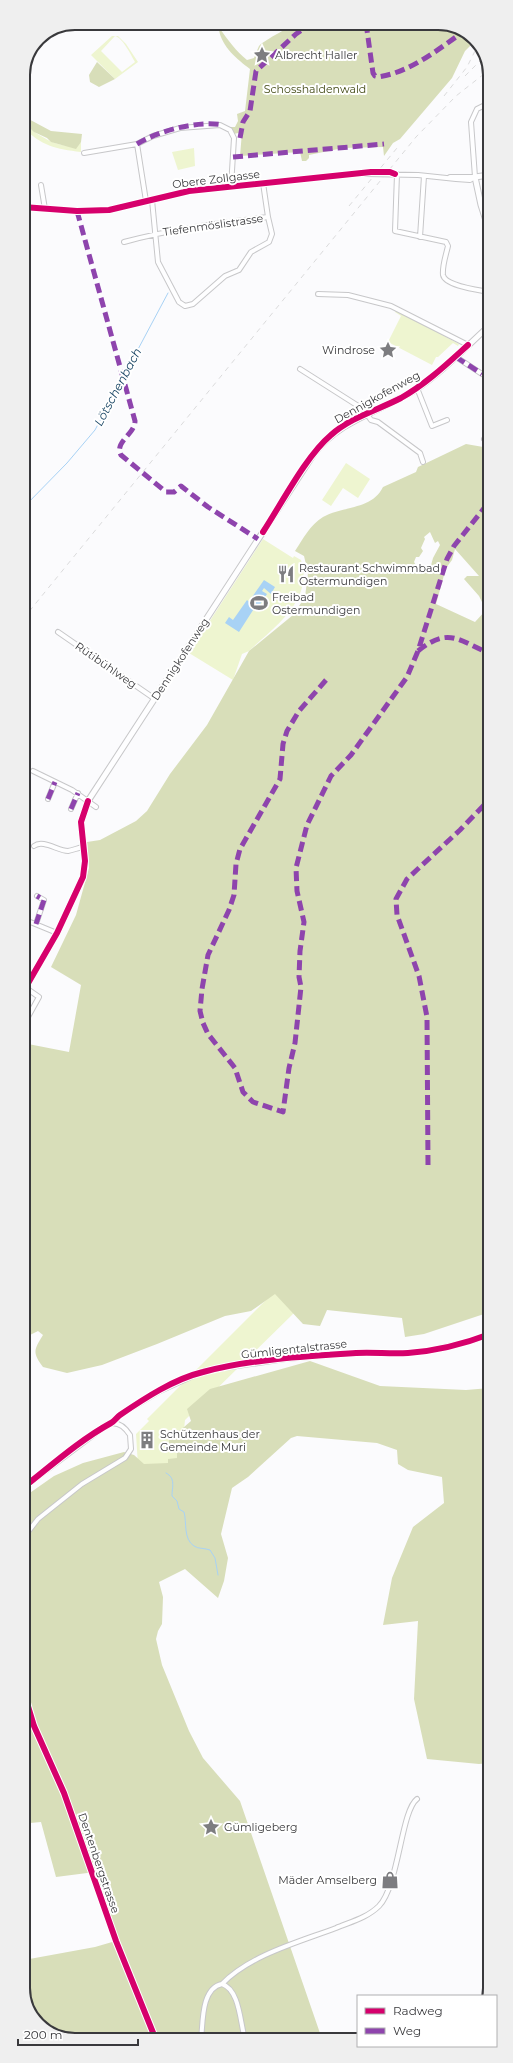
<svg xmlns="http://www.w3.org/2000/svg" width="513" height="2063" font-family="Montserrat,sans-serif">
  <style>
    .green { fill: #eef5d0; fill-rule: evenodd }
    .forest { fill: #d8deb9; fill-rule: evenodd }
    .water { fill: #a8d2f5 }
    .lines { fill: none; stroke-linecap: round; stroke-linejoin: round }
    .stream { stroke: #a8d2f5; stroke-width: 1 }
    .minor-casing { stroke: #c7c7c9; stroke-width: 6 }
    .tertiary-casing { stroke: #c7c7c9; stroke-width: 7 }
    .minor { stroke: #fefeff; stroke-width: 4 }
    .tertiary { stroke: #fefeff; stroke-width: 5 }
    .rail { stroke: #dbdbdc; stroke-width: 1; stroke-dasharray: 5 5; stroke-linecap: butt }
    .quiet { stroke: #8e44ad; stroke-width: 5; stroke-dasharray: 10 5; stroke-linecap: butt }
    .cycleway-casing { stroke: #fff; stroke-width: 8 }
    .cycleway { stroke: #d6006c; stroke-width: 6 }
    .labels { text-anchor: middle; stroke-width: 4; stroke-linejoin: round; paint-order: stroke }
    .poi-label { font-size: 11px; fill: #39393c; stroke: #fff; text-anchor: start }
    .park-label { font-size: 11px; fill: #454c18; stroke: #fff }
    .street-label { font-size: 11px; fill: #39393c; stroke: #fff }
    .water-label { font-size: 12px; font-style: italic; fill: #113f5f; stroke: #fff }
    .rim { fill: none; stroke: #39393c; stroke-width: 2 }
  </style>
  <rect width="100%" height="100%" fill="#fbfbfd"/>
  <path class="green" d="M112,36h6l8,8 12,18 -23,17 -24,-24zM115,36c8,2 16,19 20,26l-13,10 -21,-21z
    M23,122c12,12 41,32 58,20v10c-25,-3 -40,-6 -58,-25z
    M194,148l1,18 -17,4 -6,-18z
    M396,310l63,34 -1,2 -5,-3 -15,14h-2l-4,8 -44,-23 13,-26 -6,-4z
    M346,463l24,16 -12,19 -15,-10 -12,18 -9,-6z
    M263,539l30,19 1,-2 7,4c13,40 -26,66 -52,91l-7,3 -9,26 -44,-27z
    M275,1291l20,21 -110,108 -5,49 -42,-3 -2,-32 13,-13 -2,-2z"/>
  <path class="forest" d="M292,23h152l28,13 3,5 -10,10 -13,27 -52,61 -7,4 -9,13 -1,-9 -40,1 -34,7v3l-3,3h-4l-2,-9 -60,4 2,-24 -8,2 -6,-7h7l3,-6 -1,-7 8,-3 5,-42c-13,-10 -28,-22 -31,-39l1,-1c8,11 16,22 27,31l7,-2c2,-4 3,-8 5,-12 3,-4 28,-18 33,-20z
    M97,62l18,17 -16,8 -9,-5 -1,-7z
    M23,116l28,15 31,3 -1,8 -5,7 -25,-7 -4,-4 -13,-6 -11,-10z
    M466,444l23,4 1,864 -66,22 -19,3 -3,-19 -75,-8 -7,16 -17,-2 -28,-30 -24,17 -26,5 -68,28 -55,21 -35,8 -24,-6c-11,-15 -9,-17 0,-32l-5,-4 -14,7 -1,-295 46,9 12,-67 -30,-18 25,-52 13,-47 -2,-26 13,-2 36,-19 11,-10 23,-37 37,-49 42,-74 44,-36 12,-18 3,-24 -4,-17 -9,-5c8,-12 15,-26 28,-34 19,-11 49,-7 60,-30l33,-15 2,-5zM430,532l5,11 3,-2 2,4 -7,13 -3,11 -7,3 -4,-2 -5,-8 2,-5h3l4,-6 -2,-3 4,-9 -1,-2zM455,549l24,27h-12l-3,3 15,17 7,14 -11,12 -39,-18 10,-36 6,-8z
    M310,1361l70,25 86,4 24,-2v375l-11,1 -52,-5 -13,-60 4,-78 -35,4 9,-47 21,-51 31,-24 -2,-26 -34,-7 -10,-6 -1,-14 -20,-7 -80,-7 -6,2 -43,39 -16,11 -11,46 7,24 -4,23 -6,17 -33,-29 -26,13 4,15 -1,27 -4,7 -2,8 6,26 27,66 14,27 37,43 82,238 -250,1 -31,-13 -17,-29v-38l71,-13 24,-7 -24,-68 -39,5 -15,-55 -11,1 -6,-35v-291l30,-21 29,-13 41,-11 10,3 10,9 24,-1v-4l9,-1v-7h-4l-4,-6v-5l22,-19 -4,-12 23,-20z"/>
  <path class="water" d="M264,580l11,7 -4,7 -7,-6 -2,3 5,3 -8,12 -9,-6z
    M247,600l8,7 -16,25 -14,-9 4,-6 4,3z"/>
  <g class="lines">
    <path class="stream" d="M23,508l44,-45 28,-33 73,-137
      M166,1473c10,5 6,14 6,23l5,5 2,8 5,3c3,10 -1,27 10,34 4,3 11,2 16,4l5,8 3,17"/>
    <g class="minor-casing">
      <path id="minor" d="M137,144l9,57
        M84,153l53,-9 16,-8 27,-8 40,-3 10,5 4,8 -3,49
        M366,174l52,1 38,4 14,1 5,-3
        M397,174l-2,57 51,11 2,4c-2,9 -6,20 -5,29 2,11 36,15 46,17
        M450,177h25
        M475,177l-4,-55 6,-13 12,-6
        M41,185l4,24
        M152,200l6,62 21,40 6,4 8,-2 32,-28 14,-6 12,-18 18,-10 3,-8 -4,-17
        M23,207l54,4 32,-1 80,-19 182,-19h19l5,2
        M420,237l4,-61
        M124,242c48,-13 95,-19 144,-25l-5,-34
        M318,294l30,1 43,11 77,39
        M456,357l26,17
        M300,369l63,40 8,11 7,2 42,31 3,9
        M417,388l15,38 15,-6
        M484,439l5,-7
        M58,632l97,67
        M33,771l39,19 24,17
        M48,799l7,-17
        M71,809l7,-16
        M34,846c9,-7 24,5 34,5 5,-1 10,-3 15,-4
        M23,878l5,2v-4
        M23,919l34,14
        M36,924l8,-24 -7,-4
        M23,1026l16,-29 -13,-9
        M113,1422l7,-7 40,-24 44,-20 81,-12 72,-6h51l23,-3 44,-10 15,-6
        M24,1487l84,-63c10,-3 17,3 22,11l1,14 -6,9 -43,26 -44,35 -14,18
        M24,1693l10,33 30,67 52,148 40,99
        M222,1984c28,-29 77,-42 114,-56 14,-6 31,-10 43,-22 20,-21 22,-95 38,-107
        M201,2040c2,-17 0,-52 21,-56 18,6 18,39 23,55"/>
    </g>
    <g class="tertiary-casing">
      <path id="tertiary" d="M489,175l-14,2 6,28 8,25
        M23,992l34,-59 26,-56 2,-16 -4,-39 7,-21 225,-346c26,-35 66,-43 102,-65 27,-18 50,-42 74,-64"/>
    </g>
    <use href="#minor" class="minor"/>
    <use href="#tertiary" class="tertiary"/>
    <path class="rail" d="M465,76l19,-19
      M444,96l23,-29 11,-22
      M349,206l48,-58
      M23,619l393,-482 40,-41 33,-26"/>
    <path class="quiet" d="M366,23l7,50 2,3 3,1c33,-5 59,-27 85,-45
      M240,138l3,-16 7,-11 6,-40 40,-37 16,-11
      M137,144c21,-13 61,-24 86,-19
      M233,157l151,-13
      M77,211l58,210c0,13 -21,21 -14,34l45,37h8l7,-6 27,21 50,32
      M456,357l26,17
      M489,510l-2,12 2,12
      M418,651c31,-25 41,-10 71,2
      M326,680l-27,31 -12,20 -4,13 -3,35 -40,70 -4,15 -2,31 -5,15 -21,45 -6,34 -2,22 3,12 5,11 27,34 8,24 10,10 30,10 6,-44 6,-25 6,-56 -2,-10 1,-26 4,-29 -7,-31 -1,-23 11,-43 24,-49 20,-21 56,-78 11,-26 29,-92 7,-13 35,-44
      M48,799l7,-17
      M71,809l7,-16
      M23,878l5,2v-4
      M36,924l8,-24 -7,-4
      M428,1165l-1,-148 -8,-41 -22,-61 -1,-16 11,-20 53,-49 29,-30"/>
    <g class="cycleway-casing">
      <path id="cycleway" d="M23,207l54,4 32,-1 80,-19 182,-19h19l5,2
        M263,532c19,-29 43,-76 68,-97 20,-18 47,-25 70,-37 25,-14 46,-34 67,-53
        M23,992l34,-59 26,-56 2,-16 -4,-39 7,-21
        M24,1487c28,-22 56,-47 87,-64 4,-2 6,-6 9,-8 25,-17 54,-36 83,-43 49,-13 103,-16 153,-19 17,-1 34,1 52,0 27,-2 56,-9 82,-19
        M24,1693l10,33 30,67 52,148 40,99"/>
    </g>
    <use href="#cycleway" class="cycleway"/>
  </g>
  <defs>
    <g id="sight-bare" transform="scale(1.38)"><path d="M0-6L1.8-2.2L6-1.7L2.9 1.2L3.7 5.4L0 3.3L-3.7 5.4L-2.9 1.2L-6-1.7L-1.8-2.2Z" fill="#7d7d80" stroke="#fff" stroke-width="2.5" paint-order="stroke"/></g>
    <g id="restaurant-bare" transform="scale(1.38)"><path d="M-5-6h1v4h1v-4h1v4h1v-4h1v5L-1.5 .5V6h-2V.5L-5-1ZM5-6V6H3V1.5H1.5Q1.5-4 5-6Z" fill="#7d7d80" stroke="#fff" stroke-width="2.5" paint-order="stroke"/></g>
    <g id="stadium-bare" transform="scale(1.38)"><path d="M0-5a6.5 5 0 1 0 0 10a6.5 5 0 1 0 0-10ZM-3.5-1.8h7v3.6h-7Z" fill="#7d7d80" stroke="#fff" stroke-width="2.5" paint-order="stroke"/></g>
    <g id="building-bare" transform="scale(1.38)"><path d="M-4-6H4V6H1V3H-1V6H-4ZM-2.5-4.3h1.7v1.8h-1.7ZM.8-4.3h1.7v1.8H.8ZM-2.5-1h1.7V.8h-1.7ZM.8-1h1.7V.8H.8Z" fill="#7d7d80" stroke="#fff" stroke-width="2.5" paint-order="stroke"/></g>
    <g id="shop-bare" transform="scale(1.38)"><path d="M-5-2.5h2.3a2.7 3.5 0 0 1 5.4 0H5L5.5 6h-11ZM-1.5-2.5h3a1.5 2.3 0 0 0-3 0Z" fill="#7d7d80" stroke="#fff" stroke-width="2.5" paint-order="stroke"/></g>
  </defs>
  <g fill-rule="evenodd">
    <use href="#sight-bare" x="262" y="55"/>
    <use href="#sight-bare" x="388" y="350"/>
    <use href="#restaurant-bare" x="286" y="574"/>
    <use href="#stadium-bare" x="259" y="603"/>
    <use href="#building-bare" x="147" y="1440"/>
    <use href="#sight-bare" x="211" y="1827"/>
    <use href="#shop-bare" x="390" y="1880"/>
  </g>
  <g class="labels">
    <g class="poi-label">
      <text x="275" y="59">Albrecht Haller</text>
      <text x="375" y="354" text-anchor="end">Windrose</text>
      <text x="299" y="572">Restaurant Schwimmbad<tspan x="299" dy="13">Ostermundigen</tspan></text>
      <text x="272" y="601">Freibad<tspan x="272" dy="13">Ostermundigen</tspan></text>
      <text x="160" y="1438">Schützenhaus der<tspan x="160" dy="13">Gemeinde Muri</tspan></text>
      <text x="224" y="1831">Gümligeberg</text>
      <text x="377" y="1884" text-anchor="end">Mäder Amselberg</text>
    </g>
    <g class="park-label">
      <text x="315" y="93">Schosshaldenwald</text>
    </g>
    <g class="street-label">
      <text transform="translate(216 179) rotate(-7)" y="4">Obere Zollgasse</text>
      <text transform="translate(213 225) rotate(-8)" y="4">Tiefenmöslistrasse</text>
      <text transform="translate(377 397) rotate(-29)" y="4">Dennigkofenweg</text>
      <text transform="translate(180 659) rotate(-57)" y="4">Dennigkofenweg</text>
      <text transform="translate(106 665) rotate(35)" y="4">Rütibühlweg</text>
      <text transform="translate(294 1349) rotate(-6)" y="4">Gümligentalstrasse</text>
      <text transform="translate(99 1863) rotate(71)" y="4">Dentenbergstrasse</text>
    </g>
    <g class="water-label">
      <text transform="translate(118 387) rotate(-62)" y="4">Lötschenbach</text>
    </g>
  </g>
  <path d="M0 0H513V2063H0ZM75 30H438A45 45 0 0 1 483 75V1988A45 45 0 0 1 438 2033H75A45 45 0 0 1 30 1988V75A45 45 0 0 1 75 30Z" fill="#efefef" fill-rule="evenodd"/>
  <path class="rim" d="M75 30H438A45 45 0 0 1 483 75V1988A45 45 0 0 1 438 2033H75A45 45 0 0 1 30 1988V75A45 45 0 0 1 75 30Z"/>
  <rect x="357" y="1995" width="140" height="52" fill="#ffffff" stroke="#b0b0b1"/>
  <rect x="365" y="2008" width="20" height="6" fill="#d6006c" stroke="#b0b0b1"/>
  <text x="393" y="2015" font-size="12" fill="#39393c">Radweg</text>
  <rect x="365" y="2028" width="20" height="6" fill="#8e44ad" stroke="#b0b0b1"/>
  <text x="393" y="2035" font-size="12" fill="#39393c">Weg</text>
  <path d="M18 2039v6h120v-6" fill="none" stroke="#39393c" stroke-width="2"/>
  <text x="24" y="2039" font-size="12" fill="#39393c" stroke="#ffffff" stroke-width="3" paint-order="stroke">200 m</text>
</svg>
